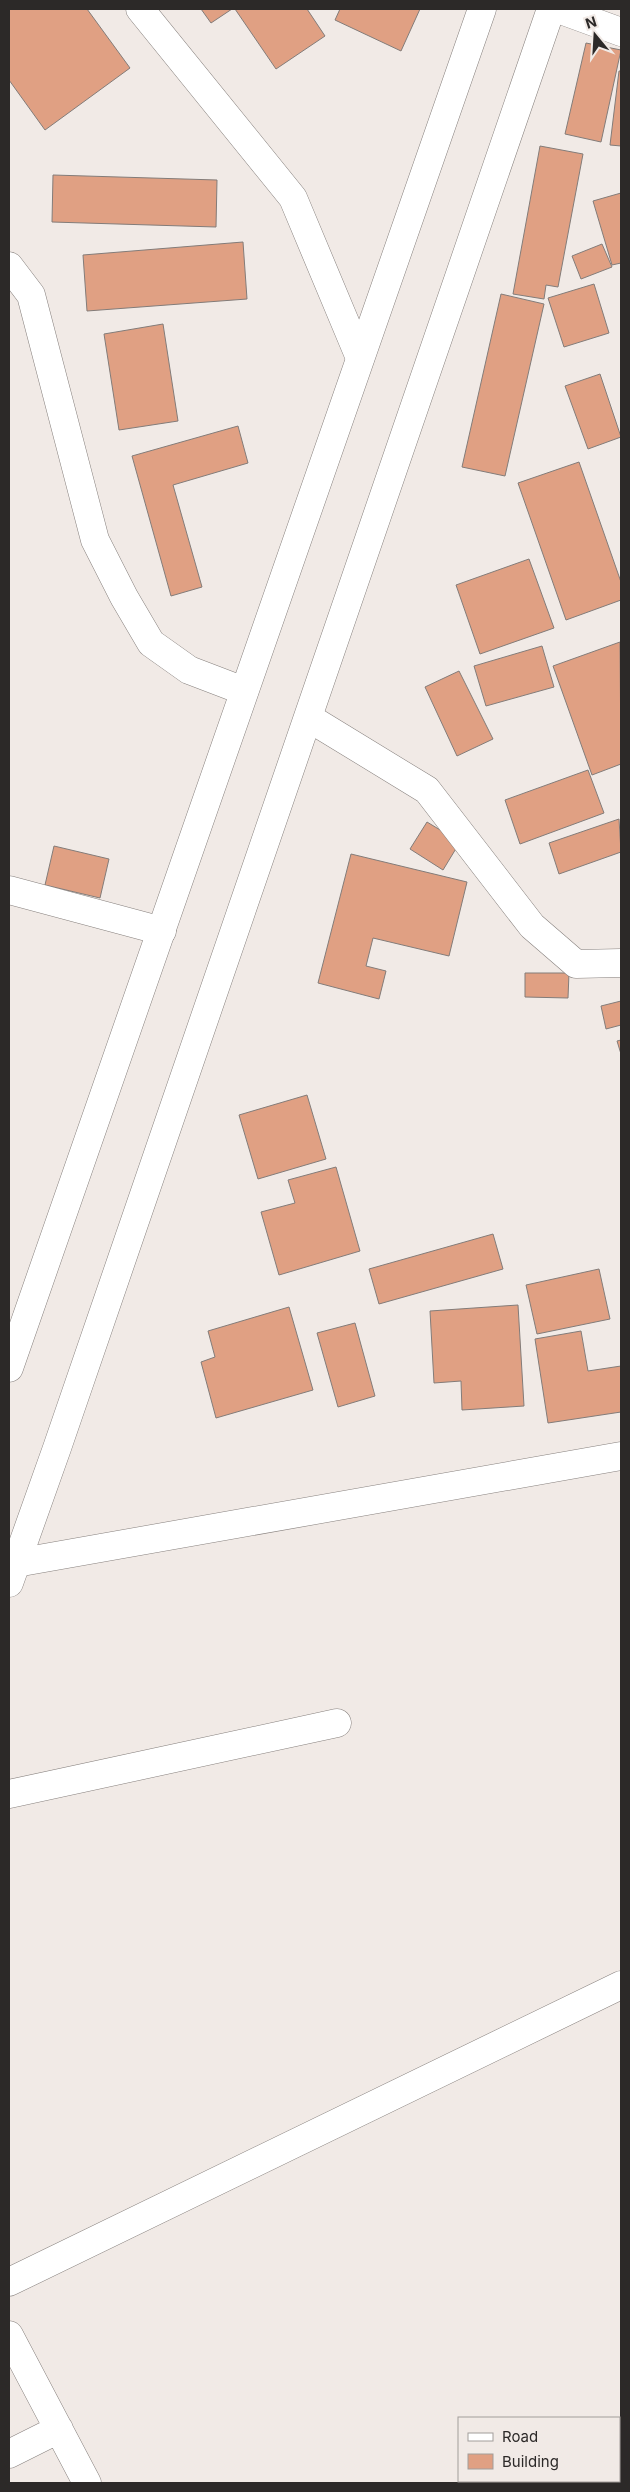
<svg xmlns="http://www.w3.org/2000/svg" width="630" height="2492" font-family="Inter,sans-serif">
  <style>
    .building { fill: #e0a083; stroke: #837c79 }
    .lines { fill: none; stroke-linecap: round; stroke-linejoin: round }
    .minor-casing { stroke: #87817e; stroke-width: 29 }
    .secondary-casing { stroke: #87817e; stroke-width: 29 }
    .minor { stroke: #fff; stroke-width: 28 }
    .secondary { stroke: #fff; stroke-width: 28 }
  </style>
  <rect width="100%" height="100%" fill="#f1eae6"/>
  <path class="building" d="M9,9h78l43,59 -85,62 -36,-50z
    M201,9h31l-21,14z
    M235,9h72l18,27 -49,33z
    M340,9h80l-19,42 -66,-31z
    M586,43l35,7 -20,92 -36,-8z
    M619,71h2v75l-11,-1z
    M540,146l43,8 -25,133 -12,-2 -2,14 -31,-5z
    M53,175l164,5 -1,47 -164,-5z
    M621,193v70l-9,2 -19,-64z
    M243,242l4,57 -160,12 -4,-56z
    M602,244l10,23 -31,12 -9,-23z
    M594,284l15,49 -45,14 -16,-49z
    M501,294l43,10 -39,172 -43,-9z
    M163,324l15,97 -59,9 -15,-96z
    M600,374l21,63 -33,12 -23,-63z
    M238,426l10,37 -75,22 29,102 -31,9 -39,-140z
    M579,462l42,120v18l-55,20 -48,-137z
    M529,559l25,69 -74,26 -24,-69z
    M620,642l1,122 -29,11 -39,-109z
    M542,646l12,41 -68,19 -12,-40z
    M459,671l34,68 -36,17 -32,-69z
    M588,770l16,43 -84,31 -15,-44z
    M619,819l2,33 -62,22 -10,-31z
    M427,822l33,20 -17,28 -33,-21z
    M54,846l55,13 -9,39 -55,-13z
    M351,854l116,28 -18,74 -76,-18 -7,28 20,5 -7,28 -61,-16z
    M525,973h44l-1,25 -43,-1z
    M621,1001v24l-15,4 -5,-23z
    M621,1040v14l-4,-13z
    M307,1095l19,64 -68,20 -19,-64z
    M336,1167l24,84 -81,24 -18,-63 34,-9 -7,-23z
    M493,1234l10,35 -124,35 -10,-35z
    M599,1269l11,50 -73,15 -11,-49z
    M518,1305l6,101 -62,4 -1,-29 -27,2 -4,-72z
    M289,1307l24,83 -97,28 -15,-56 14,-5 -7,-26z
    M355,1323l20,73 -37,11 -21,-74z
    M581,1331l7,40 33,-5v46l-73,11 -13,-84z"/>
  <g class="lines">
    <g class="minor-casing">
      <path id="minor" d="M140,9l153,189 67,160
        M558,9l63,23
        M9,266l22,29 64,245 29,57 27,46 38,27 55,21
        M309,718l118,72 105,136 44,38 45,-1
        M9,890l153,41
        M16,1563l605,-107
        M9,1794l328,-71
        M9,2282l612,-297
        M9,2335l78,148
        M9,2454l50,-25"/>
    </g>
    <g class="secondary-casing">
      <path id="secondary" d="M9,1368l473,-1359
        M9,1583l48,-135 494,-1439"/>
    </g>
    <use href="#minor" class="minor"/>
    <use href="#secondary" class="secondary"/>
  </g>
  <rect width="630" height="2492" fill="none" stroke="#2c2928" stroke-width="20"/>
  <rect x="458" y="2417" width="162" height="65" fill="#f1eae6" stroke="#a29d9a"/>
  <rect x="468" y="2433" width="25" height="8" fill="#ffffff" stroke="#a29d9a"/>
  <text x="502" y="2442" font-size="15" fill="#2c2928">Road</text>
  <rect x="468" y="2454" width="25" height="15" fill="#e0a083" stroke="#a29d9a"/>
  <text x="502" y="2467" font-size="15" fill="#2c2928">Building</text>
  <g transform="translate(595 35) rotate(342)" stroke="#f1eae6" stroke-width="4" paint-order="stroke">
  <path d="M0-4L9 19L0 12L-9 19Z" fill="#2c2928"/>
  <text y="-8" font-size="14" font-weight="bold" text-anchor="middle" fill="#2c2928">N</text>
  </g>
</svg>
